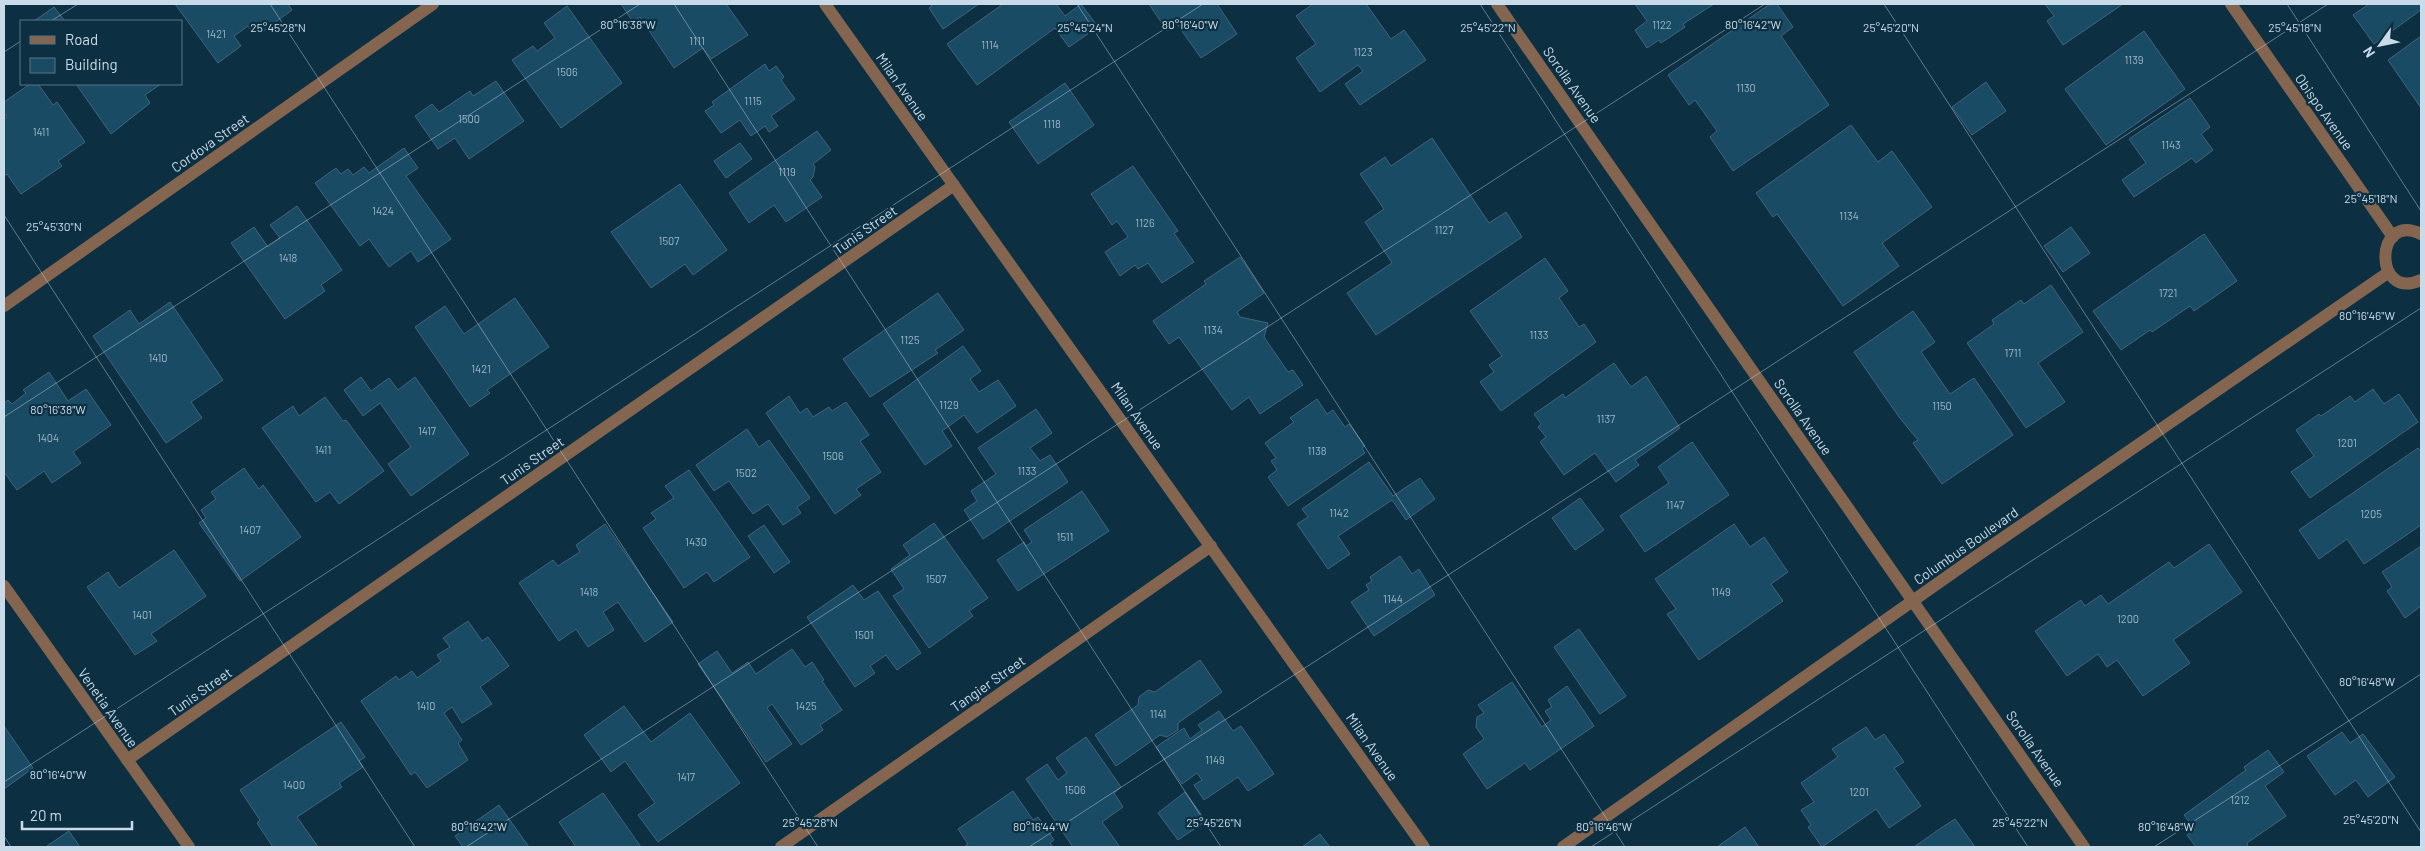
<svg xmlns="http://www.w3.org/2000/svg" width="2425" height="851" font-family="Barlow,sans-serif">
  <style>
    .building { fill: #194b65; stroke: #42647a }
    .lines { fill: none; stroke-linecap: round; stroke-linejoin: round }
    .minor { stroke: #84654f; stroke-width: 12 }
    .ticks { fill: none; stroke: #c9dbe8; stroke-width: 1; stroke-opacity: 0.45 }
    .labels { text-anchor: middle; stroke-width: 4.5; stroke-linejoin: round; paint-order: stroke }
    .number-label { font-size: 11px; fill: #9db7c7 }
    .street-label { font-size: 14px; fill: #c9dbe8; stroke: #0c2f42 }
    .ticks-label { font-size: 12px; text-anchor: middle; fill: #c9dbe8; stroke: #0c2f42; stroke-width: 4.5; stroke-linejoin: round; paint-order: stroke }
  </style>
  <rect width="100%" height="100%" fill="#0c2f42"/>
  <path class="building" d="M175,4h113l4,6 -31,23 -5,-7 -6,3 -2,-3 -14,10 7,10 -23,17z
    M621,4h105l22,31 -37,24 -8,-11 -29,20 -34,-51 -7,5z
    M930,4h49l-36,25 -14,-21 3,-2z
    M1003,4h53l9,12 16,-12 17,23 -29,20 -14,-19 -78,57 -30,-41z
    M1149,4h68l20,30 -36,24 -24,-34 -10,7z
    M1313,4h53l25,35 13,-9 22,30 -66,45 -15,-21 18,-13 -5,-6 -38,27 -24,-34 20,-14 -20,-28z
    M1635,4h79l-31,20 2,3 -24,16 -2,-3 -12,8 -12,-18 12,-9z
    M1770,4h7l16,23 -12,9 48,69 -96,66 -23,-34 7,-6 -22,-31 -6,5 -21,-30z
    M2045,4h78l-60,41 -16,-24 7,-5z
    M2369,4h52v6l-47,34 -21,-29z
    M567,6l55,77 -61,45 -49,-68 21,-14 4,5 18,-13 -11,-15z
    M54,7l11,14h-31z
    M2144,31l41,58 -79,56 -41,-56z
    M2421,36v72l-33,-48z
    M765,64l4,7 7,-5 8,11 -3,3 14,19 -24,17 7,10 -9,6 -4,-6 -14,10 -11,-16 -19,13 -16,-22 9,-6 -2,-3z
    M496,81l28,40 -55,38 -14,-21 -17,11 -23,-33 17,-12 7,8 31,-21 3,5z
    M1986,82l20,29 -34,24 -20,-28z
    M1065,83l29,42 -56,39 -29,-42z
    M30,84h8l15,21 4,-3 28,40 -27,19 4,5 -41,28 -14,-20 -3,2v-57l3,-2 -3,-4v-11z
    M76,84h85l-16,11 5,8 -39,31z
    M2190,98l20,29 -9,7 12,16 -17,13 -4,-5 -58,39 -12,-17 24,-17 -17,-24z
    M1851,125l27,37 14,-11 40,56 -50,36 17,23 -56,40 -66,-92 -4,3 -17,-24z
    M817,131l14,19 -18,14 2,3 -2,10 -3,3 12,17 -36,25 -12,-17 -25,18 -20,-30z
    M1432,138l57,85 17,-11 16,25 -146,98 -29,-42 45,-30 -27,-41 19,-13 -24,-35 25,-17 6,9z
    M740,143l12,16 -26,19 -12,-17z
    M404,148l14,20 -12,8 45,63 -33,23 -7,-11 -22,16 -20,-28 -9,7 -45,-63 21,-15 5,6 7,-5 5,6 11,-8 5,6z
    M1133,166l45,65 -4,2 20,29 -32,21 -14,-20 -10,6 -3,-4 -15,11 -15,-24 23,-15 -11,-16 -5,4 -21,-31z
    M680,184l47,66 -34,25 -8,-11 -34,24 -40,-56z
    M297,206l45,64 -21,15 4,6 -40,28 -54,-76 23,-16 14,20 12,-9 -10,-13z
    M2071,227l19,26 -27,19 -19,-26z
    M2204,234l33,47 -43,30 -4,-5 -38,26 -2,-2 -29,20 -28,-39z
    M1240,257l24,36 -27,19 3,5 28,6 -4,14 24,35 5,-2 10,15 -43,29 -11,-17 -17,13 -53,-73 -10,7 -16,-23 53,-37 -2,-3z
    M1545,258l23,33 -9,7 20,29 5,-3 12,18 -95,69 -21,-29 14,-10 -5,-7 13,-9 -32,-45z
    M2051,285l32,47 -45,31 27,39 -39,26 -59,-85 27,-19 -2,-4 29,-20 3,4z
    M938,293l26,37 -29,20 3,3 -68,44 -27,-38z
    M515,298l34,49 -62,43 3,3 -20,14 -55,-80 30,-21 19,28z
    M170,302l53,78 -32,22 11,16 -36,25 -73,-107 37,-26 9,14z
    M1913,311l22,31 -14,10 29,42 24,-16 39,57 -71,49 -29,-41 5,-3 -19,-23 -45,-65z
    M963,346l18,25 -11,8 9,13 19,-12 18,26 -39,27 -13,-18 -22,16 10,15 -27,19 -42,-61z
    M1614,363l17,24 15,-11 34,52 -45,32 4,5 -23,17 -21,-29 -31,22 -24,-33 6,-5 -8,-10 3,-3 -7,-10 29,-20 2,4z
    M49,372l19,29 18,-12 25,36 -38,27 8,11 -29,20 -8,-12 -27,19 -13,-18v-69l4,-3 4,4 14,-11 -3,-3z
    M361,377l10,14 18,-13 9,12 17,-13 54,77 -58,42 -23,-32 23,-17 -31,-44 -17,13 -19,-26z
    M2373,389l11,15 15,-10 19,28 -108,76 -19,-26 23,-16 -18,-26 23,-16 2,2 29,-20 5,6z
    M789,396l11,17 7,-5 6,9 16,-10 3,4 14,-9 23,33 -9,6 21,31 -25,17 5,6 -26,19 -69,-101z
    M325,397l18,24 3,-1 38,51 -45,33 -9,-12 -14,10 -54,-74 31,-22 6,10z
    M1317,399l10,15 6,-4 12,17 4,-3 16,22 -3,2 3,5 -77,53 -20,-29 9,-7 -6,-9 5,-3 -11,-15 29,-21 -4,-4z
    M1036,409l16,24 -22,15 10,13 10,-6 18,27 -85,57 -19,-29 13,-9 -6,-10 25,-17 -18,-26z
    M747,429l12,18 10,-7 41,58 -13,9 4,6 -18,12 -15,-21 -15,10 -24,-33 -15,10 -18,-26z
    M1692,442l37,53 -84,57 -25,-36 49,-33 -11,-16z
    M2418,448l3,4v73l-57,39 -17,-25 -28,20 -20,-29z
    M1369,462l24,34 27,-18 15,21 -29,21 -14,-20 -54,36 12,18 -22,15 -31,-45 11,-7 -6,-8z
    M244,468l15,21 4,-4 38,52 -61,44 -41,-58 7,-5 -5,-8 15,-11 -5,-7z
    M689,470l61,87 -36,25 -7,-10 -23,16 -41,-60 13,-9 -5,-6 23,-15 -9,-12z
    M1082,491l27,40 -91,60 -21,-31 27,-18 2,4 6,-4 -8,-12z
    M1580,498l24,32 -29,20 -23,-32z
    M934,523l54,75 -19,13 4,5 -44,32 -36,-52 11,-7 -13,-20 19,-14 -7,-10z
    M605,524l68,98 -28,20 -27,-40 -15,10 11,18 -26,17 -12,-18 -17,12 -40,-58 34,-23 5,6 22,-14 -4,-7z
    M1734,524l16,23 14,-10 24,35 -17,12 12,17 -84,59 -32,-46 9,-5 -21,-30z
    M764,525l26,37 -16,11 -26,-37z
    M2209,544l33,48 -69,48 17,23 -47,33 -26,-36 -10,7 -9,-13 -31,22 -32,-45 46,-31 4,6 16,-11 7,9 61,-42 5,6z
    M2421,546v60l-16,12 -18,-27 5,-4 -10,-15z
    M174,550l32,46 -55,38 6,7 -22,14 -48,-68 21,-15 11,16z
    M1400,556l12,18 7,-5 16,26 -61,41 -23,-34 18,-12 -3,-5 6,-4 -2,-4z
    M853,585l11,15 14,-9 43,62 -24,17 -11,-15 -16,11 5,7 -20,14 -48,-70z
    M468,621l14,20 6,-4 21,29 -29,21 12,17 -30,19 -10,-16 -8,6 18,27 -4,3 10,17 -41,28 -12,-16 -4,3 -50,-74 35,-25 3,4 13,-9 5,7 24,-17 -4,-6 13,-8 -7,-9z
    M1579,629l47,67 -26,18 -46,-67z
    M792,649l13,18 7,-5 12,18 -2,1 20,29 -22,15 3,5 -22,15 -29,-41 -5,4 25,36 -26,18 -68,-98 19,-13 15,22 16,-11 8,12z
    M1200,660l22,32 -44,31v7l-11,7 -7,-2 -44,31 -21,-31 43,-30 1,-8 9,-7 7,2z
    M1512,682l30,45 9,-7 -6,-9 7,-4 -4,-7 19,-14 27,40 -64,44 -5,-7 -38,26 -24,-35 21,-15 -8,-12 1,-10 7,-4 -6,-8z
    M624,706l27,36 39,-29 50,70 -82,59 -20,-27 17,-12 -30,-42 -14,11 -27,-37z
    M1219,711l14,20 8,-5 33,48 -26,17 -10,-14 -34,23 -10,-15 8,-5 -5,-7 -15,11 -26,-37 28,-19 6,11 12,-9 -4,-5z
    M341,722l24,35 -6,4 4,6 -24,16 3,4 -45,30 21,30h-45l-16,-24 3,-3 -20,-30z
    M4,726l29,42 -29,21z
    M1866,727l9,13 9,-6 20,28 -10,6 27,38 -32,22 -13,-19 -54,38 -14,-20 3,-2 -10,-15 13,-8 -13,-19 37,-26 -6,-8z
    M2342,732l8,11 13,-9 32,43 -27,20 -12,-17 -21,15 -28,-39z
    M1086,737l35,50 -7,6 9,14 -21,15 18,25h-47l-47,-68 21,-15 11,16 9,-7 -11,-15z
    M2268,750l16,22 -19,14 21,30 -39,27 1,4h-52l-9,-12 8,-5 -11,-15 62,-45 -2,-3z
    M1013,791l20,29 5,-3 16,23 -4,3 3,4h-89l4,-3 -10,-15z
    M1185,792l21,29 -28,19 -20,-27z
    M603,793l38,54h-65l-17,-25z
    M499,805l30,42h-66l-8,-11z
    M1955,819l20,28h-61l27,-19z
    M1745,827l14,20h-42z
    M69,831l11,16h-35l2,-1z
    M1320,834l10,13h-28z"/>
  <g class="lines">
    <path class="minor" d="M825,4l599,843
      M1497,4l587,843
      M2231,4l162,233
      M2421,234c-47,-23 -48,68 0,46
      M4,306l429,-302
      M4,586l185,261
      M127,760l827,-575
      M781,847l430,-301
      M1563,847l405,-285 421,-290"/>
  </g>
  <path class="ticks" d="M270,4l548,843M674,4l547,843M1077,4l548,843M1480,4l548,843M1884,4l537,828M2287,4l134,207M51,21l27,-17M4,52l17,-11M4,215l411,632M4,417l636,-413M4,782l1199,-778M4,836l7,11M466,847l1299,-843M1029,847l1299,-843M1591,847l830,-539M2154,847l267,-173"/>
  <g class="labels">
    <g class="number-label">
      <text x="1662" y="29">1122</text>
      <text x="216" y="38">1421</text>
      <text x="697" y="45">1111</text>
      <text x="990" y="49">1114</text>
      <text x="1363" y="56">1123</text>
      <text x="2134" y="64">1139</text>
      <text x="567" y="76">1506</text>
      <text x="1746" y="92">1130</text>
      <text x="753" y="105">1115</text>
      <text x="469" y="123">1500</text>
      <text x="1052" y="128">1118</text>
      <text x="41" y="136">1411</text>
      <text x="2171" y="149">1143</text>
      <text x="787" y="176">1119</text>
      <text x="383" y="215">1424</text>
      <text x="1849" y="220">1134</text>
      <text x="1145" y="227">1126</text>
      <text x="1444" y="234">1127</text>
      <text x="669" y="245">1507</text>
      <text x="288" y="262">1418</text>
      <text x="2168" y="297">1721</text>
      <text x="1213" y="334">1134</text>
      <text x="1539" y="339">1133</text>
      <text x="910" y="344">1125</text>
      <text x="2013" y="357">1711</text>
      <text x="158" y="362">1410</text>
      <text x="481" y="373">1421</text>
      <text x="949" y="409">1129</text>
      <text x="1942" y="410">1150</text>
      <text x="1606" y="423">1137</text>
      <text x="427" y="435">1417</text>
      <text x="48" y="442">1404</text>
      <text x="2347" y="447">1201</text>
      <text x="323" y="454">1411</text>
      <text x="1317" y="455">1138</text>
      <text x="833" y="460">1506</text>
      <text x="1027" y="475">1133</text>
      <text x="746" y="477">1502</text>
      <text x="1675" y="509">1147</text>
      <text x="1339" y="517">1142</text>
      <text x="2371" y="518">1205</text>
      <text x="250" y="534">1407</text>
      <text x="1065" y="541">1511</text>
      <text x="696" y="546">1430</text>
      <text x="936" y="583">1507</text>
      <text x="589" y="596">1418</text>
      <text x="1721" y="596">1149</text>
      <text x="1393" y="603">1144</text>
      <text x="142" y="619">1401</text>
      <text x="2128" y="623">1200</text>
      <text x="864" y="639">1501</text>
      <text x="426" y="710">1410</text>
      <text x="806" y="710">1425</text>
      <text x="1158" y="718">1141</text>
      <text x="1215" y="764">1149</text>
      <text x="686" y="781">1417</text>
      <text x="294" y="789">1400</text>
      <text x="1075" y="794">1506</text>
      <text x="1859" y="796">1201</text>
      <text x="2240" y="804">1212</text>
    </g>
    <g class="street-label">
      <text transform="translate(1572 85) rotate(55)" y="5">Sorolla Avenue</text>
      <text transform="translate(902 87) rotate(55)" y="5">Milan Avenue</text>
      <text transform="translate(2324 112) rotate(55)" y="5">Obispo Avenue</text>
      <text transform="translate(210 143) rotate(-35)" y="5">Cordova Street</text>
      <text transform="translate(865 230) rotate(-35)" y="5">Tunis Street</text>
      <text transform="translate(1137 416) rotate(55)" y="5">Milan Avenue</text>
      <text transform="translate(1803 417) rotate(55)" y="5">Sorolla Avenue</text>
      <text transform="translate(532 461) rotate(-35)" y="5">Tunis Street</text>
      <text transform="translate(1966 546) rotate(-35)" y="5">Columbus Boulevard</text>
      <text transform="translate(988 684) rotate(-35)" y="5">Tangier Street</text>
      <text transform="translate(200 692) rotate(-35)" y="5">Tunis Street</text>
      <text transform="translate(108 708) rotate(55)" y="5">Venetia Avenue</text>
      <text transform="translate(1372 747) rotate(55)" y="5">Milan Avenue</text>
      <text transform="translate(2035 749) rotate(55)" y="5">Sorolla Avenue</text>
    </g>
  </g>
  <g class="ticks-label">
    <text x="628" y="29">80°16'38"W</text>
    <text x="1190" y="29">80°16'40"W</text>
    <text x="1753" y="29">80°16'42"W</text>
    <text x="278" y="32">25°45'28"N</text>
    <text x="1085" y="32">25°45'24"N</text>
    <text x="1488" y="32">25°45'22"N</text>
    <text x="1891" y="32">25°45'20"N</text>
    <text x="2295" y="32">25°45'18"N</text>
    <text x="2371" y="203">25°45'18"N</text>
    <text x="54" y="231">25°45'30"N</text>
    <text x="2367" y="320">80°16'46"W</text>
    <text x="58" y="414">80°16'38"W</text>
    <text x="2367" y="686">80°16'48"W</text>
    <text x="58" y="779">80°16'40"W</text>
    <text x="2371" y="824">25°45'20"N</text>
    <text x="810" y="827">25°45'28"N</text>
    <text x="1214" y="827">25°45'26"N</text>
    <text x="2020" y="827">25°45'22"N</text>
    <text x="479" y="831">80°16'42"W</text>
    <text x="1041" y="831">80°16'44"W</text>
    <text x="1604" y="831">80°16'46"W</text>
    <text x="2166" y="831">80°16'48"W</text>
  </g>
  <rect width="2425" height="851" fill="none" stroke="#c9dbe8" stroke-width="10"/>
  <rect x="20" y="20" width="162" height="65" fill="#0c2f42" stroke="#587484"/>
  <rect x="30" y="36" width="25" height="8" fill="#84654f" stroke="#587484"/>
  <text x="65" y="45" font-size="15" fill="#c9dbe8">Road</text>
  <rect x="30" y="58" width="25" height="15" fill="#194b65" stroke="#587484"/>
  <text x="65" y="70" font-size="15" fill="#c9dbe8">Building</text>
  <g transform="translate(2380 45) rotate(237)" stroke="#0c2f42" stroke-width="4" paint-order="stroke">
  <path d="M0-4L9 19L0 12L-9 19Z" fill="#c9dbe8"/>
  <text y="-8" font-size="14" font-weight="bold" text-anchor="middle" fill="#c9dbe8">N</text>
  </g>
  <path d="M22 821v8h110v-8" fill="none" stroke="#c9dbe8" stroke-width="2.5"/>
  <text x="30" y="821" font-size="15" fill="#c9dbe8" stroke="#0c2f42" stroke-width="4" paint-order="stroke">20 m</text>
</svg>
